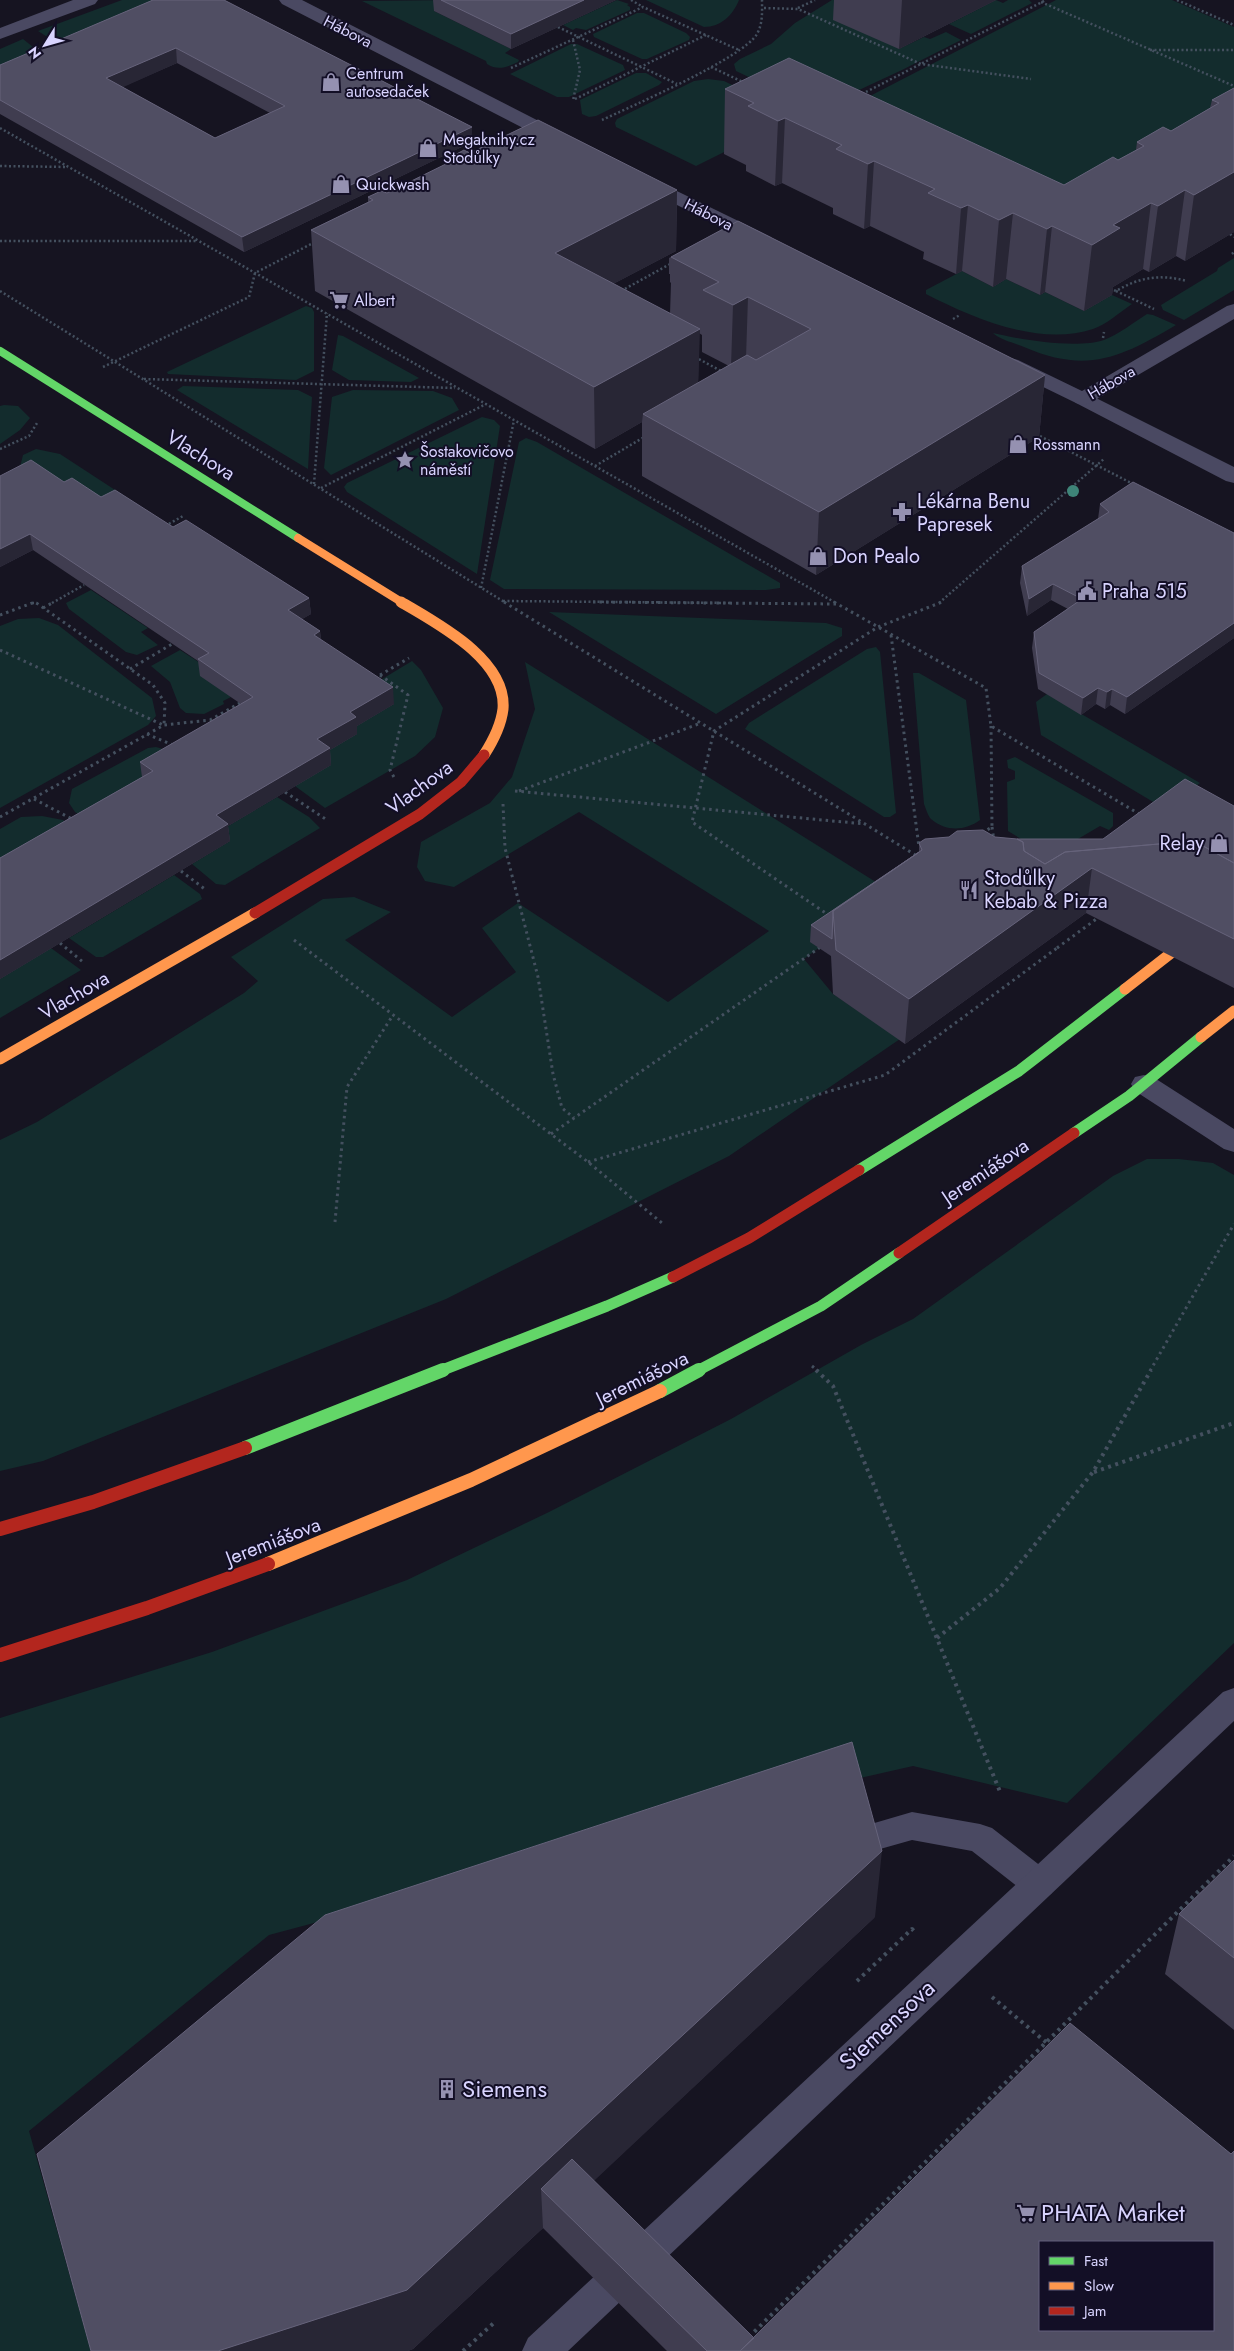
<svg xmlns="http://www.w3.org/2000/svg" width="1234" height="2351" font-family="Jost,sans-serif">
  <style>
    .green { fill: #132c2d }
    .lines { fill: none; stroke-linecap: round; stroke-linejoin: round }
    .path-far2 { stroke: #44505f; stroke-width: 2.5; stroke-dasharray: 2 2.5; stroke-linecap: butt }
    .path-far1 { stroke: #44505f; stroke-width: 3; stroke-dasharray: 2.5 4; stroke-linecap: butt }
    .path { stroke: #44505f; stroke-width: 4; stroke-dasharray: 3 4.5; stroke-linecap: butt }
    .lane { fill: #4a4962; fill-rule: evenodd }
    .street { fill: #4a4962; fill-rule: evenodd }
    .fast-far2 { stroke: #63d668; stroke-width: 8 }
    .fast-far1 { stroke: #63d668; stroke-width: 11 }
    .fast { stroke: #63d668; stroke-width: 14 }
    .slow-far2 { stroke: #ff974d; stroke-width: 8 }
    .slow-far1 { stroke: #ff974d; stroke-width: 11 }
    .slow { stroke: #ff974d; stroke-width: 14 }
    .jam-far1 { stroke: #b3261e; stroke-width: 11 }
    .jam { stroke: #b3261e; stroke-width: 14 }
    .path-bridge { stroke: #44505f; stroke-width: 3; stroke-dasharray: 2.5 4; stroke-linecap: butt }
    .slow-bridge { stroke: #ff974d; stroke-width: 11 }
    .tree { fill: #3e8478 }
    .wall { fill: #403d50; fill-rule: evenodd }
    .shaded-wall { fill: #282635 }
    .building { fill: #504e63; stroke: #66637b; fill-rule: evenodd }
    .labels { text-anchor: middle; stroke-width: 4; stroke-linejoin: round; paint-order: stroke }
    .far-street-label { font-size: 16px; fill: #d9d4ff; stroke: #130f26 }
    .far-poi-label { font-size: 16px; fill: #d9d4ff; stroke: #130f26; text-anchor: start }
    .street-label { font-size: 20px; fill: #d9d4ff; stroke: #130f26 }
    .poi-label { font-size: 20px; fill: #d9d4ff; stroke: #130f26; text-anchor: start }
    .near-street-label { font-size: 24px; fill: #d9d4ff; stroke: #130f26 }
    .near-poi-label { font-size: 24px; fill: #d9d4ff; stroke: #130f26; text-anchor: start }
  </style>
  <rect width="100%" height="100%" fill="#161421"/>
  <path class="green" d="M122,0h34l-89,38h-18l-11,-7z
    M458,0l-24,11 77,38 -6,4 14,7 -1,2c-11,5 -20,9 -31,2l-1,-3 -124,-60z
    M617,0l12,4 -2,1 3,2v3l-44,20 -10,-2 -3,2 -10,-5z
    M646,0h93c-6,15 -18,27 -35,27z
    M832,0h8l59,49 25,-12 6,2 16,-7 15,8 -59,30 -58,27 -66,-6 -42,-20 -2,-7 6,-5 31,-15 24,-21z
    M996,0l7,3 5,-3h21l3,3 -61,31 -22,-10z
    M1056,0h116l62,27v91l-141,79 -234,-91 9,-9z
    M637,13h7l42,20 4,4 -1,3 -42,19h-5l-48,-22 -1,-3z
    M23,39l10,8v4l-33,16v-18z
    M571,44h6l46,21 2,5 -56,27h-12l-47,-23z
    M636,73h10l16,9 -3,3 -63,31 -7,1 -7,-3 -2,-14z
    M708,79l16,2 73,35 -101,50 -80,-39 -1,-4 2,-4 77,-38z
    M1234,258v32l-50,30 -21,-10 -2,-5 56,-34 1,-3z
    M962,271l31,16 13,-8 34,16 5,-3 39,19 28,-16 20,9c-12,8 -26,21 -39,25 -54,18 -120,-11 -167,-35v-4z
    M306,306l6,2 2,4v59l-18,9 -128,-6 -1,-2z
    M1147,314l6,1 23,10c-56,33 -89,49 -152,22 -9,-4 -24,-7 -31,-14 29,7 83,16 111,7 15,-6 29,-17 43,-26z
    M338,335l5,1 76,42 -8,4 -62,-2 -17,-10z
    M183,386l115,4 14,7 -4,72 -131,-79z
    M353,390l80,1 19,7 7,12 -128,65 -7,-7 8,-71z
    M4,405l14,1 12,12 -10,12 -20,14v-38z
    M482,417l12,3 6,6 -23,148 -130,-82 -3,-5 3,-4z
    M526,438l11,4 243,141v5l-14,2 -262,-1 -14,-9 29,-138z
    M36,449l24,5 98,64 -13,6 -125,-57 3,-12z
    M91,590l57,38 -7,4 17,13 -21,10 -11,-3 -57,-43 -3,-6z
    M549,612l277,11 16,5v8l-126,78z
    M39,618l19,7 94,73 4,18 -8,9 -148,83v-182l18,-7z
    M876,647l4,5 16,161 -6,4h-6l-139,-88 4,-6 118,-74z
    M180,650l31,20 20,27 -8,4 1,3 -20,10 -18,-1 -6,-5 -10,-26 -19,-16z
    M412,661l9,9 22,38 -8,29 -20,19 -90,52 -30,-22 24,-30 32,-27 43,-25 -25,-17z
    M525,662l354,222 -31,42 -44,33 29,35 67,45 -171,117 -283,143 -403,162 -43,10v-331l37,-18 207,-129 14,-12 -27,-24 92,-58 31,-2 37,15 -46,28 107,77 64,-45 -34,-44 36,-25 150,99 101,-71 -190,-119 -125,75 -29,-6 -8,-14 4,-25 69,-39 22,-26 23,-68z
    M913,673h6l47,27 14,120c-15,11 -34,12 -49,-1 -3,-3 -5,-10 -7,-15z
    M1047,694l153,89 -35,26 -124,-74 -5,-33z
    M156,747l7,2 13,9 -90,62 -11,-8 -6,-9 3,-14 76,-41z
    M1015,757l98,56v13l-4,4 -9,-4 -51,30 -41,-25 -1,-49 8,-3v-8l-7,-3 -1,-8z
    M277,797l32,20 11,11 -95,57 -9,-1 -24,-20 38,-23 -12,-9z
    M42,816l21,4 9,7 -72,50v-48l21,-12z
    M174,875l26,19 2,5 -99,58h-7l-27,-19z
    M51,948l30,22 -81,48v-39z
    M1147,1159h32l34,4 21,12v468l-167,160 -154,-37 -75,17 -569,152 -240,196 62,220h-91v-633l212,-66 195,-72 142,-68 182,-93 130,-74 52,-26 200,-143z"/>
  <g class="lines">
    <path class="path-far2" d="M631,0l12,7
      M1177,0l57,25
      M1041,2l193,84
      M764,8l34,1 123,55 110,15
      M798,8l17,-8
      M558,27l119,57
      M573,40l7,30 -7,30
      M1150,50h84
      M711,67l34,16
      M511,68l132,-61 96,43
      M862,94l184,-94
      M575,99l131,-64
      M602,120c30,-14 141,-62 155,-86 6,-11 5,-22 5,-34
      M0,128l836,475
      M0,166l68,1
      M1230,234l4,3
      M0,241h197
      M1232,254l2,-2
      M1110,288l6,3c24,-14 44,-17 71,-10
      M0,291l506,312
      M621,291l51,-28
      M1116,291l38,18
      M953,319l7,-4
      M1103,338l1,-6
      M695,357l28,15
      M103,367l146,-70 6,-24 60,-31
      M144,379l311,9
      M1036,434l99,51
      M0,449l29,-13 8,-13
      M595,466l51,-30
      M314,484l13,-171
      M321,488l165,-84
      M165,526l18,-10
      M481,588l33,-168
      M503,601l229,2
      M32,603h5
      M52,603l32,-18
      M939,603l166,-145"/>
    <path class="path-far1" d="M504,602l413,254
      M593,602l244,2
      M834,602l152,86 5,38 150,89
      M43,608l11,-6
      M0,615l35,-13 118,83 12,18 -1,22
      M891,635l28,212
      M0,650l163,75
      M130,669l42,-25
      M380,675l28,20 -18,75 5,9
      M380,675l29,-17
      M147,734l28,12
      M515,791l350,33
      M519,791l182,-68
      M285,792l42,28
      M34,799l38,20
      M503,804l2,44 33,129 15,97 9,34 12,10
      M0,817l164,-92 46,-5 30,-17
      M992,827l2,14
      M982,833l10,-6 -1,-101
      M181,871l25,19
      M830,916l-138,-94 22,-91 164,-104 64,-25
      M294,940l294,222 74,61
      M60,943l23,19
      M551,1134l271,-188
      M588,1162l297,-87 172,-127
      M335,1222l12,-135 46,-72
      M812,1366l6,5
      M1150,1371l84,-147"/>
    <path class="path" d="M816,1370l17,16 168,408
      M1094,1472l140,-49
      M937,1638l63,-50 93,-116 58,-102
      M857,1981l55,-52 3,3
      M992,1997l55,46
      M749,2337l485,-481
      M463,2351l33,-30"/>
    <path class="lane" d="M1083,393l7,2 144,72v16l-8,-2 -150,-78 -4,-4 4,-4z
      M912,1812l68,12 12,4 59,46 5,10 -5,10 -12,4 -12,-4 -55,-43 -60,-11 -46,13 -12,-4 -4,-10 4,-10z"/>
    <path class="street" d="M73,0h25l-3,4 -95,35v-11z
      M279,0h23l268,137 3,4 -3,4 -7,2 -7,-2 -274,-141z
      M644,175l127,62 3,4 -3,4 -7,2 -7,-2 -120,-60 -3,-4 3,-4z
      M1234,304v15l-144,84 -7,2 -7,-2 -72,-35 -3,-4 3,-4 7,-2 7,2 64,31 145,-85z
      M1144,1075l9,2 81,52v23l-10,-3 -89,-58 -4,-7 4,-7z
      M1234,1688v33l-666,630h-46l6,-13 695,-646z"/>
    <path class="fast-far2" d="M0,351l298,187"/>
    <path class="fast-far1" d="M1074,1133l55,-37 72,-59
      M859,1170l160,-99 106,-82
      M440,1371l167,-65 66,-29
      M697,1371l124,-65 78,-53"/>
    <path class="fast" d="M660,1391l39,-21
      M245,1448l198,-78"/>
    <path class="slow-far2" d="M298,538l105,65"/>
    <path class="slow-far1" d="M401,602c35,21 106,57 102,107 -2,17 -10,32 -19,46
      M0,1059l255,-146"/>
    <path class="slow" d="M268,1564l203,-84 189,-89"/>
    <path class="jam-far1" d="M255,913l165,-99 41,-32 23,-27
      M899,1253l175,-120
      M673,1277l76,-39 110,-68"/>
    <path class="jam" d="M0,1529l93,-27 152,-54
      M0,1655l147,-47 121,-44"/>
    <path class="path-bridge" d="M1057,948l42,-31"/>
    <path class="slow-bridge" d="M1125,989l109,-85
      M1201,1037l33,-26"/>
  </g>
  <circle class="tree" cx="1073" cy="491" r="6"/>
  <path class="wall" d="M153,0l319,127v15l-228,110 -244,-138v-49zM177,63l93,50 -55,25 -93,-51z
    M433,0h183l-105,49 -77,-38z
    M834,0h162l-97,49 -66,-29z
    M1234,88v144l-49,29 -9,-5 -27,16 -6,-3 -30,18 -1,8 -28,16 -39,-19 -5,3 -34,-16 -13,8 -31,-16 -6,3 -33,-15 1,-7 -54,-26 -6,3 -31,-15v-6l-51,-25 -7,3 -29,-15v-6l-22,-11 1,-65 339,96 54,-25 18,-10 1,-8 34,-11 39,-23 2,-8z
    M470,153l207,37 -1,61 -63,33 57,30 1,-31 -1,-1v-8h-1v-16l69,-37 307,154 -6,62 -223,138 -174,-99v-54l-47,27 -280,-158 -4,-61 57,-28v-5l19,-4 64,-31v-5zM699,333l3,2v17l27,14 -31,17z
    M0,476l64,6 109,45 136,71 2,16 -9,5 18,12 1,9 73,64 -37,22v8l-27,16 1,15 -103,61 2,15 -230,138v-121l142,-81 -2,-15 101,-58 -41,-28 -2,-15 -165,-111 -33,17z
    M1100,504l134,29v105l-109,76 -15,-9 -5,4 -9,-5 -15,11 -43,-26 -6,-41 2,-16 34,-23 -17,-9 -24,16 -7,-33 2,-17 76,-47z
    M1234,806v182l-148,-75 -181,131 -72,-50 -2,-38 -21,-14 1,-17 108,-73v-9l76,-6 22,2h86z
    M1234,1860v170l-69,-56 14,-60z
    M875,1917l-282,264 161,157 480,13h-567l-124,-123 -130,121 -5,2h-317z"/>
  <path class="shaded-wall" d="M584,0h32l-105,49v-15z
    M902,0h94l-97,49z
    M176,48l1,15 -69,31 -2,-16z
    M785,118l-3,65 -7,3 3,-65z
    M472,127v15l-228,110 -2,-15z
    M874,161l-4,65 -6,3 4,-65z
    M1234,172v60l-49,29 9,-66z
    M677,190l-1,61 -120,63 -1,-61z
    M1185,190l-9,66 -27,16 9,-66z
    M1151,203l-8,66 -30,18 -1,8 -28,16 8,-66 21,-20z
    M968,205l-6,66 -6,3 5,-66z
    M1013,213l-7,66 -13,8 6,-67z
    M1052,226l-7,66 -5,3 7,-66z
    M748,297l-2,61 -15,9 2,-62z
    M700,329l-2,62 -55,23 -1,8 -47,27 -1,-62z
    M1045,375l-6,62 -223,138 3,-63z
    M30,534l3,16 -33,17v-18z
    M1053,584l-2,16 -24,16 2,-17z
    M309,598l2,16 -21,12 -2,-16z
    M1234,623v15l-109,76 2,-17z
    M320,631l2,17 -8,-13z
    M393,687l1,17 -37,22v8l-27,16 1,15 -103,61 2,15 -230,138v-19l216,-145 101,-76 33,-27z
    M1098,688l-2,16 -15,11 2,-17z
    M1112,689l-2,16 -5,4 2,-17z
    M1092,868l-6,45 -181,131 4,-45z
    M882,1851l-7,66 -312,293 -22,-21 2,39 -130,121 -5,2h-190z"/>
  <path class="building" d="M153,0h71l248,127 -230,110 -242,-137v-35zM176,48l109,58 -70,32 -109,-60z
    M441,0h143l-73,34z
    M789,58l275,127 49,-28 5,3 26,-14 -7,-4 26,-15 8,4 48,-28 -7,-3 22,-12v84l-40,23 -9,-5 -27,16 -7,-3 -38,22 7,3 -28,17 -40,-19 -5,3 -34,-16 -14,7 -31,-15 -7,3 -33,-15 7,-4 -61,-28 -6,3 -32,-15 6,-4 -57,-27 -7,3 -30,-15 6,-3 -29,-14z
    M538,120l139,70 -122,63 145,76 -106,58 -283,-157 62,-30 -5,-3 13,-6 6,2 69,-34 -5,-2 13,-7 6,3z
    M738,221l307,154 -226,137 -176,-98 104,-59 9,5 55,-31 -63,-32 -15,8 -30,-15 16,-8 -48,-25z
    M31,460l33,22 8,-4 29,19 14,-7 58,37 13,-7 123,78 -21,12 32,21 -6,4 79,52 -43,25 6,5 -39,22 13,9 -114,67 12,9 -228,136v-102l153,-87 -13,-9 113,-65 -55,-38 11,-6 -179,-119 -30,15v-73z
    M1133,482l101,51v90l-107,74 -15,-8 -5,3 -9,-4 -15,10 -44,-25 -5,-41 48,-33 -29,-15 -24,15 -7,-33 87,-54 -9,-8z
    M1185,779l49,27v57l-40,-22 -129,11 -20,12 -21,-13 -1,-9 -6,-3h86z
    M983,830l12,7 22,2 6,3 1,9 21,13 20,-12 129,-11 40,22v76l-142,-71 -183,131 -73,-49 -3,-39 89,-61 -3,-7 6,-4 24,-2 8,-6z
    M919,852l-1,1 -85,58 -1,28 -21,-14z
    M852,1742l30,109 -475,439 -189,61h-127l-54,-197 288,-239z
    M1234,1860v98l-55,-44z
    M1070,2023l161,131 3,-3v200h-494zM1040,2242h173v88h-173z
    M572,2159l182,179 -14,13h-33l-166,-162z"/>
  <defs>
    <g id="shop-bare" transform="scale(1.5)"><path d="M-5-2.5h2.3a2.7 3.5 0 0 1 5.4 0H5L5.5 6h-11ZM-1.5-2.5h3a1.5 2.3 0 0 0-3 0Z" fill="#9591b1" stroke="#130f26" stroke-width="2.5" paint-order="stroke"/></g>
    <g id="supermarket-bare" transform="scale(1.5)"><path d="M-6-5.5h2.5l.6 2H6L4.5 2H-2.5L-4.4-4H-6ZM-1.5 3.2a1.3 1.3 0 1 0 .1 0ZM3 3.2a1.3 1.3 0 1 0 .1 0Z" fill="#9591b1" stroke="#130f26" stroke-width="2.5" paint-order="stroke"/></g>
    <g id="sight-bare" transform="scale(1.5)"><path d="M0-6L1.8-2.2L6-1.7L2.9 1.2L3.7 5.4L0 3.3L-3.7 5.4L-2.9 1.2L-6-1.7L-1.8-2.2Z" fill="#9591b1" stroke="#130f26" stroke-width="2.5" paint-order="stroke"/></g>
    <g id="pharmacy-bare" transform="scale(1.5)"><path d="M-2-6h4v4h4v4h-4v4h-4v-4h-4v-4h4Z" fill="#9591b1" stroke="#130f26" stroke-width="2.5" paint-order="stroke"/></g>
    <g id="civic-bare" transform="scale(1.5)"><path d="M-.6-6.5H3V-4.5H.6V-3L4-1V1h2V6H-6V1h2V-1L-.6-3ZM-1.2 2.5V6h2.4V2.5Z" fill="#9591b1" stroke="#130f26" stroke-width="2.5" paint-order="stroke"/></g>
    <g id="restaurant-bare" transform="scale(1.5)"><path d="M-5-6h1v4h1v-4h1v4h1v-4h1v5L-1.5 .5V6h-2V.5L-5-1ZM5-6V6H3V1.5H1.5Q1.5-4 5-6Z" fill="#9591b1" stroke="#130f26" stroke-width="2.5" paint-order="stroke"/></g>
    <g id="building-bare" transform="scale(1.5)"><path d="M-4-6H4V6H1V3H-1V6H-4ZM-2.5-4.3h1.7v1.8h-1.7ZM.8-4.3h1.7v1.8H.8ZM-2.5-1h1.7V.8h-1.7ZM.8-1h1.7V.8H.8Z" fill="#9591b1" stroke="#130f26" stroke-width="2.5" paint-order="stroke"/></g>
  </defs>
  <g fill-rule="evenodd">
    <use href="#shop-bare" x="331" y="82"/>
    <use href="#shop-bare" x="428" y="148"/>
    <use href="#shop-bare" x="341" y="184"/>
    <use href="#supermarket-bare" x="339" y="300"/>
    <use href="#shop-bare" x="1018" y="444"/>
    <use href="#sight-bare" x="405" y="460"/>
    <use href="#pharmacy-bare" x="902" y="512"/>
    <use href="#shop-bare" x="818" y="556"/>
    <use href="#civic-bare" x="1087" y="591"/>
    <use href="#shop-bare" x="1219" y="843"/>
    <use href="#restaurant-bare" x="969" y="890"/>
    <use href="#building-bare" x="447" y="2089"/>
    <use href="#supermarket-bare" x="1026" y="2213"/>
  </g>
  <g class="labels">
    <g class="far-street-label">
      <text transform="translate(348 31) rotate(27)" y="6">Hábova</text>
      <text transform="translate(709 214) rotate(27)" y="6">Hábova</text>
      <text transform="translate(1111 382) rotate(-30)" y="6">Hábova</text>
    </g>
    <g class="far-poi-label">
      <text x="346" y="79">Centrum<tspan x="346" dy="18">autosedaček</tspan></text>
      <text x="443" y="145">Megaknihy.cz<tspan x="443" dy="18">Stodůlky</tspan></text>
      <text x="356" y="190">Quickwash</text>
      <text x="354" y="306">Albert</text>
      <text x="1033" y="450">Rossmann</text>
      <text x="420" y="457">Šostakovičovo<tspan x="420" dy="18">náměstí</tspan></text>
    </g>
    <g class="street-label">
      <text transform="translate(201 455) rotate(32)" y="7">Vlachova</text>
      <text transform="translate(419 787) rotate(-36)" y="7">Vlachova</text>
      <text transform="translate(74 995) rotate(-30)" y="7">Vlachova</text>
      <text transform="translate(985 1171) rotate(-34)" y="7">Jeremiášova</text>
      <text transform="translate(642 1378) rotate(-26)" y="7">Jeremiášova</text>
      <text transform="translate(273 1541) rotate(-21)" y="7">Jeremiášova</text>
    </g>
    <g class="poi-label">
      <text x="917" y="508">Lékárna Benu<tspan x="917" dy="23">Papresek</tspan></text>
      <text x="833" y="563">Don Pealo</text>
      <text x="1102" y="598">Praha 515</text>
      <text x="1204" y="850" text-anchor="end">Relay</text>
      <text x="984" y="885">Stodůlky<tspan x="984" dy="23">Kebab &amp; Pizza</tspan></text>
    </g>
    <g class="near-street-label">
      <text transform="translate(887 2025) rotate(-43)" y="8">Siemensova</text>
    </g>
    <g class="near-poi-label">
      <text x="462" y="2097">Siemens</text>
      <text x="1041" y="2221">PHATA Market</text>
    </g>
  </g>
  <rect x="1039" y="2241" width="175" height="90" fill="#130f26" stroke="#625e7d"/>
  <rect x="1049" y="2257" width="25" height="8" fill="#63d668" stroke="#625e7d"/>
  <text x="1084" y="2266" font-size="15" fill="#d9d4ff">Fast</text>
  <rect x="1049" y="2282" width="25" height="8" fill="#ff974d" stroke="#625e7d"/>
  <text x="1084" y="2291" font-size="15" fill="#d9d4ff">Slow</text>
  <rect x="1049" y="2307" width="25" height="8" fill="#b3261e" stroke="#625e7d"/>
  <text x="1084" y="2316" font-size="15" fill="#d9d4ff">Jam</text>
  <g transform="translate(45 45) rotate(233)" stroke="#130f26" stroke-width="4" paint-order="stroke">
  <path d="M0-4L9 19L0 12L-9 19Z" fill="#d9d4ff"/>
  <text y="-8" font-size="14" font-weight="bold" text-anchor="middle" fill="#d9d4ff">N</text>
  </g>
</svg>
